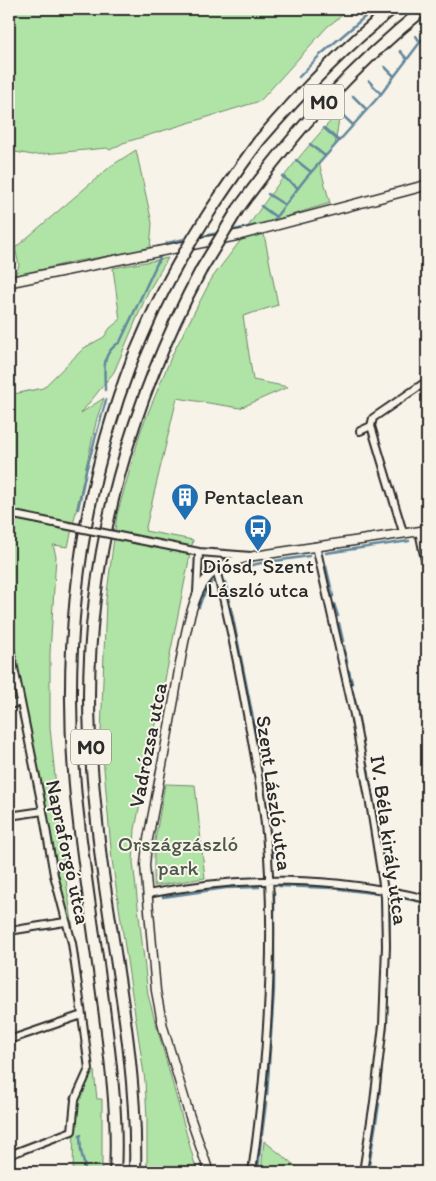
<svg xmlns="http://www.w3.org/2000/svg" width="436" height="1181" font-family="Itim,sans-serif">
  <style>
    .green { fill: #b0e4a6; stroke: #6e8868 }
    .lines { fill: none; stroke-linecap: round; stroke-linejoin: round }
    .stream { stroke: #62879c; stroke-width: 2.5 }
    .minor-casing { stroke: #2b2b2b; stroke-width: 10 }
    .tertiary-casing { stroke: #2b2b2b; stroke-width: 11 }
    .secondary-casing { stroke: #2b2b2b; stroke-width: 12 }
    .trunk-casing { stroke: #2b2b2b; stroke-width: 14 }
    .minor { stroke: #f7f3e8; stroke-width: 6 }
    .tertiary { stroke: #f7f3e8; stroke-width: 8 }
    .secondary { stroke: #f7f3e8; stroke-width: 9 }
    .trunk { stroke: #f7f3e8; stroke-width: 10 }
    .minor-bridge-casing { stroke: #2b2b2b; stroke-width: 10; stroke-linecap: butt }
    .trunk-bridge-casing { stroke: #2b2b2b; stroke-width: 14; stroke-linecap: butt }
    .minor-bridge { stroke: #f7f3e8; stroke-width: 6 }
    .trunk-bridge { stroke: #f7f3e8; stroke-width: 10 }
    .labels { text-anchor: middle; stroke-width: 4; stroke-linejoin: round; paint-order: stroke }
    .shield { fill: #f7f3e8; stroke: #686764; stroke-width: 1 }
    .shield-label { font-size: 20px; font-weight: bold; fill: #2b2b2b }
    .poi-label { font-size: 21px; fill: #2b2b2b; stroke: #f7f3e8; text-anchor: start }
    .street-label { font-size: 21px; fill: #2b2b2b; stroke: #f7f3e8 }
    .park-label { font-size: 21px; fill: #4c594a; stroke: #f7f3e8 }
  </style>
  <rect width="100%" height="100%" fill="#f7f3e8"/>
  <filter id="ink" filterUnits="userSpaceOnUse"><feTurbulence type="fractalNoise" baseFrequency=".02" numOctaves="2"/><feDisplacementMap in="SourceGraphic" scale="10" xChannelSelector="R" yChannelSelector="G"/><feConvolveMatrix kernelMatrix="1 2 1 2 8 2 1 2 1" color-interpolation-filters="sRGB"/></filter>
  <g filter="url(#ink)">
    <path class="green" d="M9,9h341l-23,18 -67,74 -137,42 -13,7 -3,-2 -74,7 -24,-4z
      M340,111l-5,35 -16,17 11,40 -68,21 16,81 -35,11 10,64 35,7 -48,21 -63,-10 -32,133 48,9 -58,289 -2,33 15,133 49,177h-50v-53l-2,-38 -33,-221 -11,-126 5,-134 11,-85 24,-85 31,-75 40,-77 38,-50h-3c28,-42 58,-80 93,-117z
      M136,150l16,73 -2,26 -78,13 -57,14 4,-11 -4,-17 96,-82z
      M168,258l-20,34 -34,80 -33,41 23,-15 -7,20 -29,129 -15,-2 3,11 -6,97v75l15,145 8,56 -6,-7 -9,-51 -6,-20 -8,-54 -35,-170v-232l34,-7 41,-40 20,-11 6,-9 10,-8 -7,-52z
      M165,784l30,1 10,93 -51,8v-40z
      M92,1069l2,2 3,28h5v73h-29l1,-54 5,-27z
      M264,1141l39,31h-42z"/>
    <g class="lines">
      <path class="stream" d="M416,36l4,6
        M400,51l7,8
        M385,67l9,9
        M299,77l21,-22 54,-46
        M369,81l12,13
        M353,96l13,13
        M338,111l15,14
        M324,128l15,13
        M310,144l15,12
        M296,160l15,12
        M282,176l16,12
        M268,194l17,11
        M261,206l15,11
        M229,231l43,-9 33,-43 76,-85 46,-61
        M197,237l22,-4
        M167,243l22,-5
        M105,390c0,-20 -5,-36 15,-48l40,-85
        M78,509l8,-38 20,-71
        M326,553l83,-12
        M326,566l7,30
        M227,571l34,-8 48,-7
        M225,582l5,19
        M334,604l4,12
        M199,607l3,-9 10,-17
        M231,608l25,125
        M339,623l4,18
        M344,646l3,16
        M349,671l3,12
        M352,689l5,19
        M358,715l3,14
        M256,738l5,30
        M362,738l2,11
        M367,766l2,9
        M262,774l3,16
        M370,782l10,60
        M266,798l7,59
        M382,852l4,29
        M279,886l53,2
        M340,889l32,4
        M163,897l63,-9 33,-1
        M397,897l30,6
        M267,1095l7,-105v-98
        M379,1097l9,-104 2,-90
        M262,1134l4,-31
        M81,1135l-1,1 1,15 5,21
        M258,1172l3,-33
        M368,1172l11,-68"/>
      <g class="minor-casing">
        <path id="minor" d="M371,426l32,106
          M360,431l11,-5 2,-8 54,-37
          M9,514l45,9
          M419,531l8,39
          M139,540l60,12 52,4
          M316,546l38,169 17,94 14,88 1,49 -3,79 -9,77 -11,70
          M216,570c13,47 22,95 31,144 10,53 20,106 22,161 4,99 -3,199 -17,297
          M197,593l2,-41
          M9,643l34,168 11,64 18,68 10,72 7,54 -14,31 -3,31 -63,24
          M9,705l12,-3
          M9,816l34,-5
          M147,894c97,-19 184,-18 280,5
          M9,931l56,-9
          M9,1040l73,-25"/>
      </g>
      <g class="tertiary-casing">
        <path id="tertiary" d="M209,1172l-20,-58 -26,-87 -7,-36 -11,-126 2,-21c10,-50 19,-100 28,-150 5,-28 13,-92 30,-113 12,-17 30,-20 49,-25l173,-26"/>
      </g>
      <g class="secondary-casing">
        <path id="secondary" d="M9,282l230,-47 188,-50"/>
      </g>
      <g class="trunk-casing">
        <path id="trunk" d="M259,141c42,-49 83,-92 133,-132
          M238,209c55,-76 113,-141 186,-200
          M115,1172c3,-49 -3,-99 -9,-148 -8,-64 -18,-128 -26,-192 -21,-161 -6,-320 52,-472
          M135,1172c3,-105 -20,-209 -34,-313 -6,-54 -12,-108 -12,-162 0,-150 42,-295 112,-427"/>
      </g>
      <use href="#minor" class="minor"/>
      <use href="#tertiary" class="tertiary"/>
      <use href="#secondary" class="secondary"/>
      <use href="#trunk" class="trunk"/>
      <g class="minor-bridge-casing">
        <path id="minor-bridge" d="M54,523l85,17"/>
      </g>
      <g class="trunk-bridge-casing">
        <path id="trunk-bridge" d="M201,270l37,-61
          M132,360c8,-18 16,-38 25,-56 28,-58 64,-111 102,-163"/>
      </g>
      <use href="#minor-bridge" class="minor-bridge"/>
      <use href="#trunk-bridge" class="trunk-bridge"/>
    </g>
  </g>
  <defs>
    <g id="building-pin" transform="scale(1.4375)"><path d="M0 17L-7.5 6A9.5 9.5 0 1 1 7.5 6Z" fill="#1f6fb2" stroke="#f7f3e8"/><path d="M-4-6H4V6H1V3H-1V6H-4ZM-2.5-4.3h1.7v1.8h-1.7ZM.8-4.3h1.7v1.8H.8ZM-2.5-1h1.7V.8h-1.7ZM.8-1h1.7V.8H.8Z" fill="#fff"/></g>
    <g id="bus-pin" transform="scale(1.4375)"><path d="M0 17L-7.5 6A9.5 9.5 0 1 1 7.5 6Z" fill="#1f6fb2" stroke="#f7f3e8"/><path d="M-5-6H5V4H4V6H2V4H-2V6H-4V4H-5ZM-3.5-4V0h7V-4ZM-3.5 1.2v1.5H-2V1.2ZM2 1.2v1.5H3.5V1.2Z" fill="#fff"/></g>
  </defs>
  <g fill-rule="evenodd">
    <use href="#building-pin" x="185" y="497"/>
    <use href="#bus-pin" x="258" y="528"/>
  </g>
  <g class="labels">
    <g class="shield">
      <rect x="304" y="84.5" width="40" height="35" rx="4"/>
      <rect x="71" y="729.5" width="40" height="35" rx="4"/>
    </g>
    <g class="shield-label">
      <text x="324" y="109">M0</text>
      <text x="91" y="754">M0</text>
    </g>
    <g class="poi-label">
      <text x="204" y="504">Pentaclean</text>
      <text x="258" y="573" text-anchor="middle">Diósd, Szent<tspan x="258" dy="24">László utca</tspan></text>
    </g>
    <g class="street-label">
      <text transform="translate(148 745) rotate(-79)" y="7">Vadrózsa utca</text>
      <text transform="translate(274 793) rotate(82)" y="7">Szent László utca</text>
      <text transform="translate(389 840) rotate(82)" y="7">IV. Béla király utca</text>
      <text transform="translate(68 852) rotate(78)" y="7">Napraforgó utca</text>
    </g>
    <g class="park-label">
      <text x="178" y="851">Országzászló<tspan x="178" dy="24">park</tspan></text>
    </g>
  </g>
  <rect width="436" height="1181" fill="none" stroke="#f7f3e8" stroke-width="30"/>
  <rect x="15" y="15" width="406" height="1151" fill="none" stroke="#2b2b2b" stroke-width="2" filter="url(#ink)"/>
</svg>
